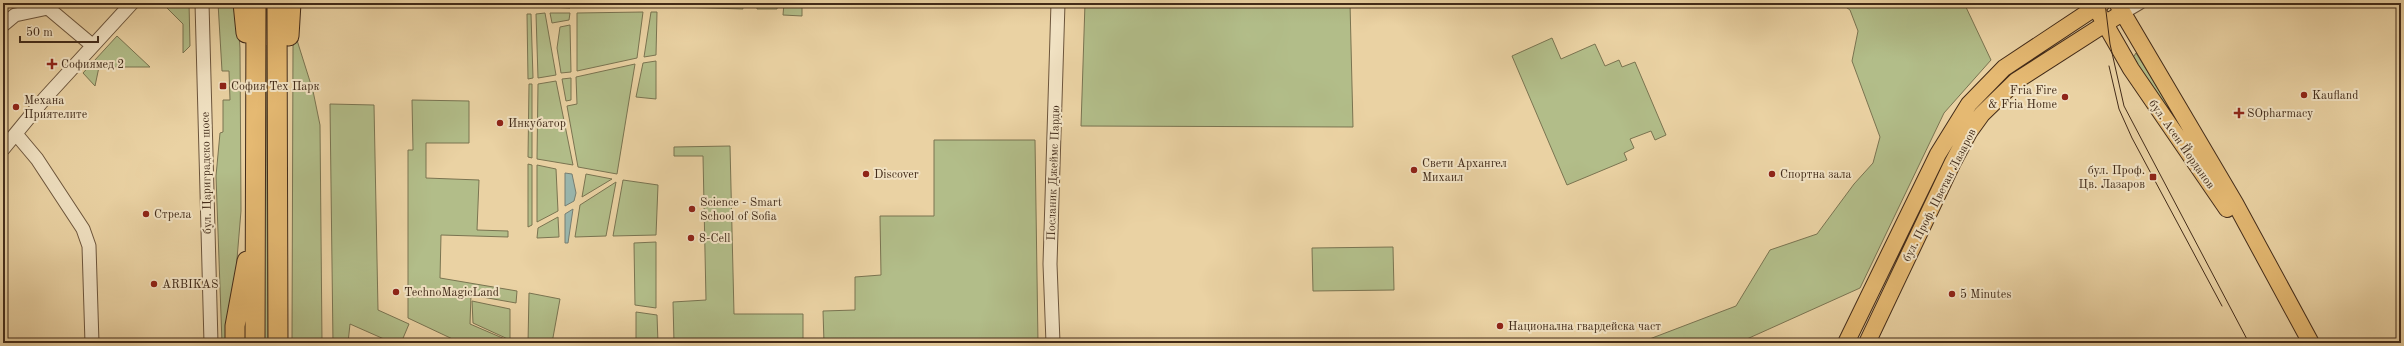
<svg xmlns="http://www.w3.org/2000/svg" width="2404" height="346" font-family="'Old Standard TT',serif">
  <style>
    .green { fill: #b2bd89; stroke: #7a7451 }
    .water { fill: #99b6ad; stroke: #767e72 }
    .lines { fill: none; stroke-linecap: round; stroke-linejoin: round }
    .minor-casing { stroke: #6c553c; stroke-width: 15 }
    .major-casing { stroke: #422b19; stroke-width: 18 }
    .highway-casing { stroke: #422b19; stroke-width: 21 }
    .minor { stroke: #f1e2c3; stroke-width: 13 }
    .major { stroke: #e5b972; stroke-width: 16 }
    .highway { stroke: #e5b972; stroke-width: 19 }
    .tram { stroke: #422b19; stroke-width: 1 }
    .poi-dot { fill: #8f2418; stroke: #f1e2c3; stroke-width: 1.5 }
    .labels { text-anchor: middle; stroke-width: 4; stroke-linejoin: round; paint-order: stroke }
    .poi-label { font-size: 12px; fill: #422b19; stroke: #f1e2c3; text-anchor: start }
    .street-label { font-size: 12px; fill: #422b19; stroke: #f1e2c3 }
  </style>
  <rect width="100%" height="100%" fill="#ead2a3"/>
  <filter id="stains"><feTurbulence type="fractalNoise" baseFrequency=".005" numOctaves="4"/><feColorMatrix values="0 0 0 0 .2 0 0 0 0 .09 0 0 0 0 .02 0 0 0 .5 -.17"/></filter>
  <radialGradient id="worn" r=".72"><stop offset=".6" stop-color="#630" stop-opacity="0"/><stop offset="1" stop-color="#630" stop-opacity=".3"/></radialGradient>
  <path class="green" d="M162,3h27l1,43 -7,7v-29z
    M218,3h19l3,45 1,163 -11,132h-8l-6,-167 4,-43 3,-1v-32h7l-1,-29h-7z
    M549,3h21v5l-21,-1z
    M579,3h66l-1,4h-65z
    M679,3h63l1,6 -64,-2z
    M757,3h21l-1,6h-20z
    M784,3h14l4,5v8l-19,-1z
    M1085,3h265l3,124 -272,-1z
    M1840,3h124l27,57 -47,53 -84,175 -122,55h-99l97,-37 34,-56 47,-16 37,-50 19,-21 7,-26 -28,-76 6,-30 -8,-21z
    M643,12l-6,46 -60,13v-58z
    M651,12h6l-1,43 -12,2z
    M545,13l11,62 -18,3 -2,-64z
    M550,13h20l-1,7 -17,3z
    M527,14h4l2,64 -5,1z
    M570,25l1,47 -10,1 -4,-25 3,-21z
    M117,36l33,31h-51l-4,19 -12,-13z
    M296,37l17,54 7,34 2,218h-30l1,-297z
    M1552,38l9,21 34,-15 10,22 14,-6 3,7 13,-5 31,73 -11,5 -4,-9 -21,8 4,9 -10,5 3,7 -60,25 -55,-129z
    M266,45l2,298h-4l1,-298z
    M2136,53c28,46 58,91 86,137l-90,-131z
    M656,61v38l-20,-2 7,-34z
    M635,64l-18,110 -39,-7 -11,-61 10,-2 -1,-27z
    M571,78v22l-5,1 -4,-22z
    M556,81l17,84 -36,-6 1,-75z
    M529,84h3v74l-4,-1z
    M412,100l57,1v42h-43v35l53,2 -2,50 31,1v6l-67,-2 -1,43 77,13 -1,12 -45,-8 -1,29 44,19h-53l-53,-25v-168h5z
    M330,104l44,1 4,205 31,14 -8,19h-8l-43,-19 -2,19h-15z
    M934,140h101l3,203h-214l-1,-32 32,-1v-33l26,-2 -1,-59h54z
    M730,146l4,168h69v29h-129l-1,-41 33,-2 -3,-144h-29v-9z
    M528,164l4,1v60l-4,2z
    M537,165l19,4 2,42 -21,11z
    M586,174l26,5 -30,18z
    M623,180l35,5 -2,50 -43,1z
    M616,182l-10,54 -31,1 5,-32z
    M558,217l1,20 -22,1 1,-10z
    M656,242v66l-21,-3 -1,-62z
    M1393,247l1,43 -81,1 -1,-43z
    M529,293l31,6 -8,44h-24z
    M472,301l38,8v31l-37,-17z
    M636,312l21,3 1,28h-22z"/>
  <path class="water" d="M565,173l7,1 4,19 -2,8 -9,5z
    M573,209l-5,34h-3v-29z"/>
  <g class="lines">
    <g class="minor-casing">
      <path id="minor" d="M202,3l9,340
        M2122,13l17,-10
        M3,25l12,-10 33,-7 44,37
        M16,134l21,25 46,70 6,17 3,97
        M3,149l42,-51 87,-95
        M1053,343l-3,-79 8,-261"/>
    </g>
    <g class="major-casing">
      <path id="major" d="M2117,3l118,200 76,140
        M2100,15l31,54 96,140
        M1846,343l92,-189 31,-50 35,-36 98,-65
        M1867,343l86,-181 16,-30 13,-18 34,-33 106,-68"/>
    </g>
    <g class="highway-casing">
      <path id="highway" d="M243,3l3,30
        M277,3l1,340
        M289,36l2,-33
        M235,343v-17l12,-65
        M255,343l1,-340"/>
    </g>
    <use href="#minor" class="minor"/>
    <use href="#major" class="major"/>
    <use href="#highway" class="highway"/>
    <path class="tram" d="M2105,3l5,41 14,62 125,237
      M2109,66l10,43 13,29 90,168"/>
  </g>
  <g class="poi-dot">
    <path d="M50 58h4v4h4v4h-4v4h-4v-4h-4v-4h4z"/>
    <rect x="219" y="82" width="8" height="8" rx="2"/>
    <circle cx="2304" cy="95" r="4"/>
    <circle cx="2065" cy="97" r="4"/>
    <circle cx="16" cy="107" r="4"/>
    <path d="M2237 107h4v4h4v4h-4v4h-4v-4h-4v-4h4z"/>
    <circle cx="500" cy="123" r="4"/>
    <circle cx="1414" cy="170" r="4"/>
    <circle cx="866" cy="174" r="4"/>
    <circle cx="1772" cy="174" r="4"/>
    <rect x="2149" y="173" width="8" height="8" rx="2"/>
    <circle cx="692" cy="209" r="4"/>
    <circle cx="146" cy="214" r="4"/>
    <circle cx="691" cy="238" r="4"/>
    <circle cx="154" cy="284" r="4"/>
    <circle cx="396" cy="292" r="4"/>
    <circle cx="1952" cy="294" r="4"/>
    <circle cx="1500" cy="326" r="4"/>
  </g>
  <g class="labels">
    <g class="poi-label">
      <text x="61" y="68">Софиямед 2</text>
      <text x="231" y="90">София Тех Парк</text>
      <text x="2057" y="94" text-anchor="end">Fria Fire<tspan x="2057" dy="14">&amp; Fria Home</tspan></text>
      <text x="2312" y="99">Kaufland</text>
      <text x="24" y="104">Механа<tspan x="24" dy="14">Приятелите</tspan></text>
      <text x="2247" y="117">SOpharmacy</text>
      <text x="508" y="127">Инкубатор</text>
      <text x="1422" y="167">Свети Архангел<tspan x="1422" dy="14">Михаил</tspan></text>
      <text x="2145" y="174" text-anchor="end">бул. Проф.<tspan x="2145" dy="14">Цв. Лазаров</tspan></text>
      <text x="874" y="178">Discover</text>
      <text x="1780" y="178">Спортна зала</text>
      <text x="700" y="206">Science - Smart<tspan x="700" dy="14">School of Sofia</tspan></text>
      <text x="154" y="218">Стрела</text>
      <text x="699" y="242">8-Cell</text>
      <text x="162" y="288">ARBIKAS</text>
      <text x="404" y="296">TechnoMagicLand</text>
      <text x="1960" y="298">5 Minutes</text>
      <text x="1508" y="330">Национална гвардейска част</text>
    </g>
    <g class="street-label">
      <text transform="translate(2182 144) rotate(55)" y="4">бул. Асен Йорданов</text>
      <text transform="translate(206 173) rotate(-91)" y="4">бул. Цариградско шосе</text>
      <text transform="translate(1053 173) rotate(-88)" y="4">Посланик Джеймс Пардю</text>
      <text transform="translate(1939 195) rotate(-63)" y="4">бул. Проф. Цветан Лазаров</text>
    </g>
  </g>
  <rect width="2404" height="346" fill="none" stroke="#ead2a3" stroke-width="16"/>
  <rect x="4" y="4" width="2396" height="338" fill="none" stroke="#422b19" stroke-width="2"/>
  <rect x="8" y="8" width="2388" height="330" fill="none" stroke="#422b19"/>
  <path d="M20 36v6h78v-6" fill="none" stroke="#422b19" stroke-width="2"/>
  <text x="26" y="36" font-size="12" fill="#422b19" stroke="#f1e2c3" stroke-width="3" paint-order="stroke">50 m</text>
  <rect width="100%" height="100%" filter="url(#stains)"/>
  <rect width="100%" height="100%" fill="url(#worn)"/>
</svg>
